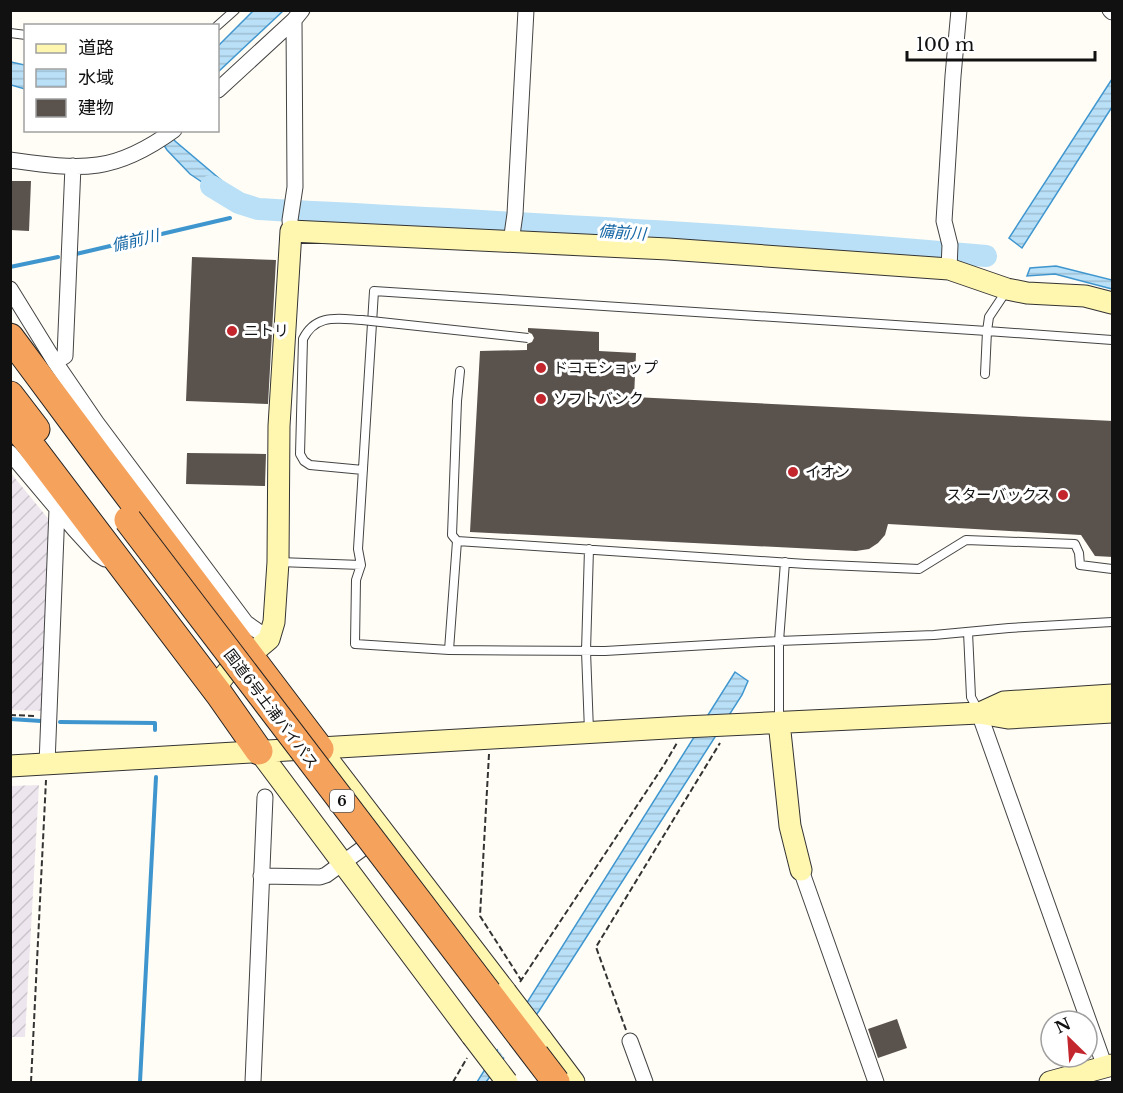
<svg xmlns="http://www.w3.org/2000/svg" width="1123" height="1093" font-family="'Libre Baskerville','Noto Sans JP',serif">
  <style>
    .industrial { fill: url(#industrial-furrows) }
    .water { fill: url(#water-rules); stroke: #3f96cf; stroke-width: 1.5 }
    .pier { fill: #fffdf5 }
    .lines { fill: none; stroke-linecap: round; stroke-linejoin: round }
    .stream { stroke: #3f96cf; stroke-width: 4 }
    .river { stroke: #b9e0f7; stroke-width: 22 }
    .building { fill: #5a524d }
    .lane-casing { stroke: #444; stroke-width: 10 }
    .street-casing { stroke: #444; stroke-width: 17 }
    .secondary-casing { stroke: #333; stroke-width: 23 }
    .highway-casing { stroke: #222; stroke-width: 29 }
    .path { stroke: #333; stroke-width: 2; stroke-dasharray: 6 3; stroke-linecap: butt }
    .lane { stroke: #fff; stroke-width: 8 }
    .street { stroke: #fff; stroke-width: 15 }
    .secondary { stroke: #fff6b0; stroke-width: 21 }
    .highway { stroke: #f5a25d; stroke-width: 27 }
    .lane-bridge-casing { stroke: #444; stroke-width: 10; stroke-linecap: butt }
    .secondary-bridge-casing { stroke: #333; stroke-width: 23; stroke-linecap: butt }
    .highway-bridge-casing { stroke: #222; stroke-width: 29; stroke-linecap: butt }
    .lane-bridge { stroke: #fff; stroke-width: 8 }
    .secondary-bridge { stroke: #fff6b0; stroke-width: 21 }
    .highway-bridge { stroke: #f5a25d; stroke-width: 27 }
    .poi-dot { fill: #c4262e; stroke: #fff; stroke-width: 2 }
    .labels { text-anchor: middle; stroke-width: 6; stroke-linejoin: round; paint-order: stroke }
    .shield { fill: #fff; stroke: #585858; stroke-width: 1.5 }
    .shield-label { font-size: 14px; font-weight: bold; fill: #111 }
    .poi-label { font-size: 15px; fill: #111; stroke: #fff; text-anchor: start }
    .street-label { font-size: 15px; fill: #111; stroke: #fff }
    .water-label { font-size: 16px; font-style: italic; fill: #1768a6; stroke: #fff }
  </style>
  <defs>
    <pattern id="industrial-furrows" width="10" height="10" patternUnits="userSpaceOnUse" patternTransform="scale(1.5)"><rect width="10" height="10" fill="#eee6ef"/><path d="M-1 1l2-2M0 10L10 0M9 11l2-2" fill="none" stroke="#cbc4cc"/></pattern>
    <pattern id="water-rules" width="6" height="5" patternUnits="userSpaceOnUse" patternTransform="scale(1.5)"><rect width="6" height="5" fill="#b9e0f7"/><path d="M0 2.5h6" fill="none" stroke="#9ebfd3"/></pattern>
  </defs>
  <rect width="100%" height="100%" fill="#fffdf5"/>
  <path class="industrial" d="M10,472l41,50 -7,189 -33,-1z
    M39,785l-14,252h-14v-251z"/>
  <path class="water" d="M253,11h30l-65,61v-26z
    M11,62l14,3v24l-14,-4z
    M1112,79v28l-90,141 -13,-10z
    M155,131h13l7,10 66,56 -5,8 -46,-31 -23,-24z
    M1056,266l56,14v9l-57,-15 -28,2 3,-8z
    M735,672l13,9 -6,14 -203,316 -53,71h-9z"/>
  <path class="pier" d="M514,1017l12,16 -20,27 -10,-13z"/>
  <g class="lines">
    <path class="stream" d="M76,254l154,-36
      M10,267l48,-10
      M10,719l31,2
      M60,722l95,1v7
      M140,1082l16,-305"/>
    <path class="river" d="M211,186l28,17 19,6c242,13 486,25 728,47"/>
  </g>
  <path class="building" d="M10,181h21l-2,50 -19,-1z
    M192,257l84,3 -8,144 -82,-3z
    M528,328l71,4v19l37,2 -2,44 479,24v136l-18,-1 -14,-21 -193,-11 -3,11 -7,8 -9,6 -13,2 -386,-19 10,-181 47,-1v-6l5,-2 2,-4 -2,-4 -4,-2z
    M187,453l79,1 -1,32 -79,-2z
    M897,1019l10,29 -29,10 -10,-29z"/>
  <g class="lines">
    <g class="lane-casing">
      <path id="lane" d="M217,26l18,-16
        M10,33l16,2
        M362,320c-24,-1 -46,-7 -59,19l-3,115 4,7 6,4 53,5
        M1112,340l-125,-9 -613,-40 -16,258 3,16 -5,15 -1,64 94,6 156,1 174,-10 155,-6 75,-7 103,-6
        M985,374l2,-43 2,-14 18,-27
        M457,541l-5,-6 5,-134 3,-30
        M589,549l-3,102 3,80
        M279,562l82,3
        M968,632l3,65 7,13
        M449,650l8,-109 349,23 113,5 47,-29 109,4 4,9 1,12 32,4
        M779,720v-79l6,-79"/>
    </g>
    <g class="street-casing">
      <path id="street" d="M1110,10l2,2
        M218,90l76,-70 8,-10
        M10,160c29,4 60,9 88,5 28,-4 54,-19 76,-35
        M291,231l-1,-11 5,-33 -1,-167
        M511,242l4,-28 11,-204
        M949,269l1,-24 -6,-24 9,-145 6,-66
        M10,289l45,73 41,60 150,201 23,16
        M55,362l10,-6 8,-190
        M10,453l65,77 22,24 8,5
        M979,713l126,354
        M47,764l10,-255
        M801,870l75,212
        M261,876l59,1 6,-2 51,-37
        M630,1041l15,41
        M253,1082l12,-285"/>
    </g>
    <g class="secondary-casing">
      <path id="secondary" d="M219,694l1,-13 10,-12 20,-14 19,-16 5,-17 4,-60 1,-136 12,-195 377,18 281,20 58,20 20,4 58,3 27,7
        M980,713l24,-11 108,-7
        M779,722l11,104 11,44
        M320,749l186,243
        M259,751l213,285
        M10,766l674,-39 295,-14 29,5 104,-6
        M541,1038l33,44
        M1050,1082l62,-17"/>
    </g>
    <g class="highway-casing">
      <path id="highway" d="M10,337l90,121 220,291
        M10,395l26,34
        M10,418l209,276 40,57"/>
    </g>
    <path class="path" d="M10,715l25,1
      M489,754l-9,162 41,64
      M520,982l144,-217 13,-22
      M626,1030l-30,-83 124,-204
      M31,1082l15,-302
      M453,1082l14,-24"/>
    <use href="#lane" class="lane"/>
    <use href="#street" class="street"/>
    <use href="#secondary" class="secondary"/>
    <use href="#highway" class="highway"/>
    <g class="lane-bridge-casing">
      <path id="lane-bridge" d="M362,320l166,18"/>
    </g>
    <g class="secondary-bridge-casing">
      <path id="secondary-bridge" d="M506,992l35,46
        M472,1036l35,46"/>
    </g>
    <g class="highway-bridge-casing">
      <path id="highway-bridge" d="M128,520l428,562"/>
    </g>
    <use href="#lane-bridge" class="lane-bridge"/>
    <use href="#secondary-bridge" class="secondary-bridge"/>
    <use href="#highway-bridge" class="highway-bridge"/>
  </g>
  <g class="poi-dot">
    <circle cx="232" cy="331" r="6"/>
    <circle cx="541" cy="368" r="6"/>
    <circle cx="541" cy="399" r="6"/>
    <circle cx="793" cy="472" r="6"/>
    <circle cx="1063" cy="495" r="6"/>
  </g>
  <g class="labels">
    <rect class="shield" x="330" y="790" width="24" height="22" rx="4.5"/>
    <g class="shield-label">
      <text x="342" y="806">6</text>
    </g>
    <g class="poi-label">
      <text x="244" y="336">ニトリ</text>
      <text x="553" y="373">ドコモショップ</text>
      <text x="553" y="404">ソフトバンク</text>
      <text x="805" y="477">イオン</text>
      <text x="1051" y="500" text-anchor="end">スターバックス</text>
    </g>
    <g class="street-label">
      <text transform="translate(271 709) rotate(53)" y="5">国道6号土浦バイパス</text>
    </g>
    <g class="water-label">
      <text transform="translate(622 232) rotate(4)" y="6">備前川</text>
      <text transform="translate(135 240) rotate(-13)" y="6">備前川</text>
    </g>
  </g>
  <rect width="1123" height="1093" fill="none" stroke="#111111" stroke-width="24"/>
  <rect x="24" y="24" width="195" height="108" fill="#ffffff" stroke="#a0a0a0" stroke-width="1.5"/>
  <rect x="36" y="44" width="30" height="9" fill="#fff6b0" stroke="#a0a0a0" stroke-width="1.5"/>
  <text x="78" y="54" font-size="18" fill="#111111">道路</text>
  <rect x="36" y="69" width="30" height="18" fill="url(#water-rules)" stroke="#a0a0a0" stroke-width="1.5"/>
  <text x="78" y="84" font-size="18" fill="#111111">水域</text>
  <rect x="36" y="99" width="30" height="18" fill="#5a524d" stroke="#a0a0a0" stroke-width="1.5"/>
  <text x="78" y="114" font-size="18" fill="#111111">建物</text>
  <g transform="translate(1069 1039) rotate(335)"><circle r="28" fill="#ffffff" stroke="#a0a0a0" stroke-width="1.5"/>
  <path d="M0-4.5L10 22L0 15L-10 22Z" fill="#c4262e"/>
  <text y="-9" font-size="16" font-weight="bold" text-anchor="middle" fill="#111111">N</text>
  </g>
  <path d="M907 51v9h188v-9" fill="none" stroke="#111111" stroke-width="3"/>
  <text x="916" y="51" font-size="18" fill="#111111" stroke="#ffffff" stroke-width="4.5" paint-order="stroke">100 m</text>
</svg>
